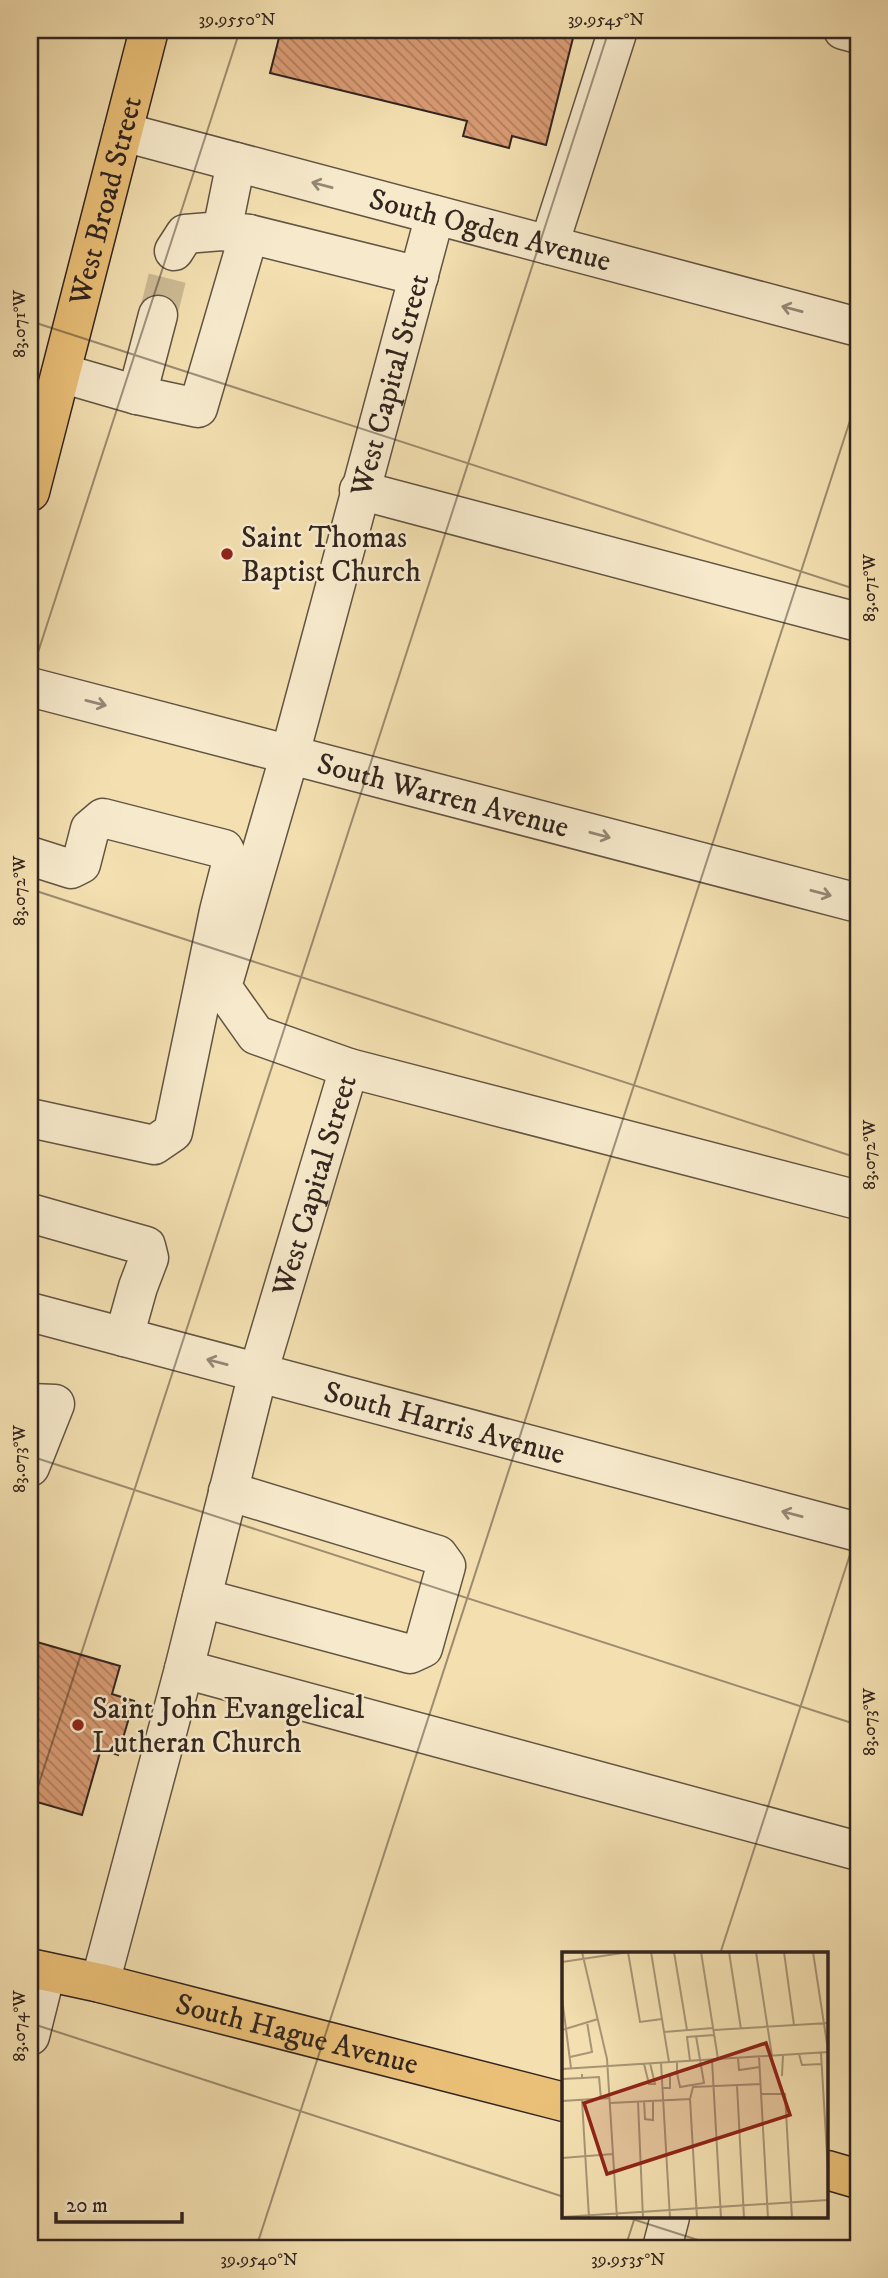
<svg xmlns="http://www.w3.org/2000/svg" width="888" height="2278" font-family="'IM FELL DW Pica',serif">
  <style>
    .building { fill: url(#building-back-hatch); stroke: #32251f; stroke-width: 2 }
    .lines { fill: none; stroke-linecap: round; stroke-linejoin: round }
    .minor-tunnel { stroke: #ccba93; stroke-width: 38; stroke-dasharray: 38 19; stroke-linecap: butt }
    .minor-casing { stroke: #625443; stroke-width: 41 }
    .major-casing { stroke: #32251f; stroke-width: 41 }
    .minor { stroke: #f7eacc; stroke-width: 38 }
    .major { stroke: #eac078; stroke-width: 38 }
    .oneway { stroke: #948876 }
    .ticks { fill: none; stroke: #32251f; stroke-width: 2; stroke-opacity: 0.45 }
    .poi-dot { fill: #8f2418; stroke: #f7eacc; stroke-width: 2.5 }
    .labels { text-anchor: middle; stroke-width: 5; stroke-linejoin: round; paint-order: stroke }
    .street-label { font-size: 30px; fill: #32251f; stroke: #f7eacc }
    .poi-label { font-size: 30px; fill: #32251f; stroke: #f7eacc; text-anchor: start }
    .inset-road { fill: none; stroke: #a69576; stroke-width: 2 }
    .view { fill: #8f2418; fill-opacity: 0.15; stroke: #8f2418; stroke-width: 3.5 }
    .inset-edge { fill: none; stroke: #32251f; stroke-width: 3.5 }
    .neatline { fill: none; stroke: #32251f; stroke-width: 2.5 }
    .ticks-label { font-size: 18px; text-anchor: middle; fill: #32251f }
  </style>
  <defs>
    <pattern id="building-back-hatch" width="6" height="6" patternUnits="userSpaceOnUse" patternTransform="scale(1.75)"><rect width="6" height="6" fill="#d99b73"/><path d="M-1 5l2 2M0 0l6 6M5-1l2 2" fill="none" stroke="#b17e5e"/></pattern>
  </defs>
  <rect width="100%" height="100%" fill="#f3dfb0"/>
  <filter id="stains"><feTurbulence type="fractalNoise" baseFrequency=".00286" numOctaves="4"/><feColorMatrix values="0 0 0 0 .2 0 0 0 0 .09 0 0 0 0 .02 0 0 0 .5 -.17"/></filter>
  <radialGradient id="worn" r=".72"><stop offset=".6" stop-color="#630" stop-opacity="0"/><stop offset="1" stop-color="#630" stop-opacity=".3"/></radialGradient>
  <path class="building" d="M281,30h294l-29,115 -34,-9 -3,12 -46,-12 4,-15 -197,-48z
    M30,1640l90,26 -8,28 22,7 -16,54 -17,-6 -19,66 -52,-15z"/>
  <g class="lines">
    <path class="minor-tunnel" d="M158,315l16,-64"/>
    <g class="minor-casing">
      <g id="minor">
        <path d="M843,30l15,4"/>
        <path id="s1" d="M123,132l735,195"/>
        <path d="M249,234l170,42"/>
        <path d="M549,245l69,-215"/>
        <path d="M174,251l11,-17 37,-3"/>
        <path d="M61,373l76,22 61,13 51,-174 -27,-3 14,-69"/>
        <path d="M137,395l21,-80"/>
        <path d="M359,490l499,132"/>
        <path id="s2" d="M30,687l828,216"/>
        <path d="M30,856l41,13 10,-5 9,-35 13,-11 121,31 7,15 -12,47 -46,221 -19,13 -124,-27"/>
        <path d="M349,1068l509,132"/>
        <path d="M30,1213l116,33 3,12 -11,29 -14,50"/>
        <path id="s3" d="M30,1312l828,220"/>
        <path d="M30,1403l25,1 -25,63"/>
        <path d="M202,1598l208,56 13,-6 23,-82 -8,-11 -210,-64"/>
        <path d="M184,1669l674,182"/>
        <path id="s4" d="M100,1983l84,-314 74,-296 91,-305 -93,-33 -34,-48 68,-233 145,-539"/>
        <path d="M30,2036l16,-64"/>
        <path d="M662,2248l8,-31"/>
      </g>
    </g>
    <g class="major-casing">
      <g id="major">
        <path id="s5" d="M30,492l119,-462"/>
        <path id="s6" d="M30,1968l70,15 464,119"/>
        <path d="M827,2170l31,9"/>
      </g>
    </g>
    <use href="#minor" class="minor"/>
    <use href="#major" class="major"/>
  </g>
  <defs><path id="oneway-shaft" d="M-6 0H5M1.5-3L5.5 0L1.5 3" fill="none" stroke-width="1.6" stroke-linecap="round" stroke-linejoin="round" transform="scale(1.75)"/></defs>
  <g class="oneway">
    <use href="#oneway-shaft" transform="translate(322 185) rotate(-165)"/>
    <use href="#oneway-shaft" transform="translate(792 309) rotate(-165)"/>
    <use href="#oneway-shaft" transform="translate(96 703) rotate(14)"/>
    <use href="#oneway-shaft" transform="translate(600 835) rotate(15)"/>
    <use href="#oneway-shaft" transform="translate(821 893) rotate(15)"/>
    <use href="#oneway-shaft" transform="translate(217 1362) rotate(-165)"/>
    <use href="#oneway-shaft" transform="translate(792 1514) rotate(-165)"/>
  </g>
  <path class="ticks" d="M30,321l828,269M30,677l210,-647M30,889l828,269M30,1456l828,269M30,1811l579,-1781M720,1954l138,-424M30,2023l534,174M626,2217l97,31M256,2248l602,-1852M625,2248l10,-31"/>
  <g class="poi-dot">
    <circle cx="227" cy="554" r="7"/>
    <circle cx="78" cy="1725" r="7"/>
  </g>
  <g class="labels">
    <g class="street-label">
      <text dy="10" stroke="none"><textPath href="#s5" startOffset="301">West Broad Street</textPath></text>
      <text dy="10" stroke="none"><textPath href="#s1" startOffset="380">South Ogden Avenue</textPath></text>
      <text dy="10" stroke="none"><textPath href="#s4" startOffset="1731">West Capital Street</textPath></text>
      <text dy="10" stroke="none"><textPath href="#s2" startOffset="427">South Warren Avenue</textPath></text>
      <text dy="10" stroke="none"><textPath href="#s4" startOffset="826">West Capital Street</textPath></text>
      <text dy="10" stroke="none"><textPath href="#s3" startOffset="429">South Harris Avenue</textPath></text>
      <text dy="10" stroke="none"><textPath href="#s6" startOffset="275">South Hague Avenue</textPath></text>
    </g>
    <g class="poi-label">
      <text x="241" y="547">Saint Thomas<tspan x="241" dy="34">Baptist Church</tspan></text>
      <text x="92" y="1718">Saint John Evangelical<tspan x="92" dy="34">Lutheran Church</tspan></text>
    </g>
  </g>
  <g transform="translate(562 1952)">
    <rect width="266" height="266" fill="#f3dfb0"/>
    <path class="inset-road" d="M20,0l25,107 10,159M66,0l12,70 22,-3M89,0l18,110M112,0l13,78M139,0l17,107M167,0l12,77M194,0l16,104M222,0l10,73M251,0l15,98M0,10l67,-10M0,46l9,70M0,78l36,-11M152,78l114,-7M102,80l49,-4M259,101l7,118M237,102l3,11 20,-1M8,105l22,-5 -5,-30M197,105l9,161M176,106l1,12 21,-3M150,108l9,158M128,109l-3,-24 27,-2M99,111l9,155M82,112l5,20h6l-5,-21M0,117l266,-17M115,121l3,14 24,-4 -8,-47M220,124l1,-21M20,126l17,-1 2,22M0,127l20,-1v-4M175,133l7,133M101,136h7v-14l7,-1v-11M199,142h24l7,124M128,147l7,119M20,148l7,118M0,149l48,-3M82,149l1,18 8,1v-19M76,150l5,116M48,151l80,-4 3,-12 68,-3M0,206l51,-4M0,265l266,-17"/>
    <path class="view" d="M204,91l24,72 -183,59 -23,-71z"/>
    <rect width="266" height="266" class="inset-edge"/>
  </g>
  <rect width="888" height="2278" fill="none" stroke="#f3dfb0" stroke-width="77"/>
  <path d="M56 2212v10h126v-10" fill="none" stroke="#32251f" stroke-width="3.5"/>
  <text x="66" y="2212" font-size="21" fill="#32251f" stroke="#f7eacc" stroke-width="5" paint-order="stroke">20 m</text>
  <rect x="38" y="38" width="812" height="2202" class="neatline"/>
  <g class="ticks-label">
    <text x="237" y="25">39.9550°N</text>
    <text x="606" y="25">39.9545°N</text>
    <text transform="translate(19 324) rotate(-90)" y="6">83.071°W</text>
    <text transform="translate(869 588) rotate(-90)" y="6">83.071°W</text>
    <text transform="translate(19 891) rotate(-90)" y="6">83.072°W</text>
    <text transform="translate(869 1155) rotate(-90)" y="6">83.072°W</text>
    <text transform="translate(19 1459) rotate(-90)" y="6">83.073°W</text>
    <text transform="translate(869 1722) rotate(-90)" y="6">83.073°W</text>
    <text transform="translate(19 2026) rotate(-90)" y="6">83.074°W</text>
    <text x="259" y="2265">39.9540°N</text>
    <text x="628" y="2265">39.9535°N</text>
  </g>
  <rect width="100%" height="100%" filter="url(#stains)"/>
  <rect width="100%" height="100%" fill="url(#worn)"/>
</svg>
